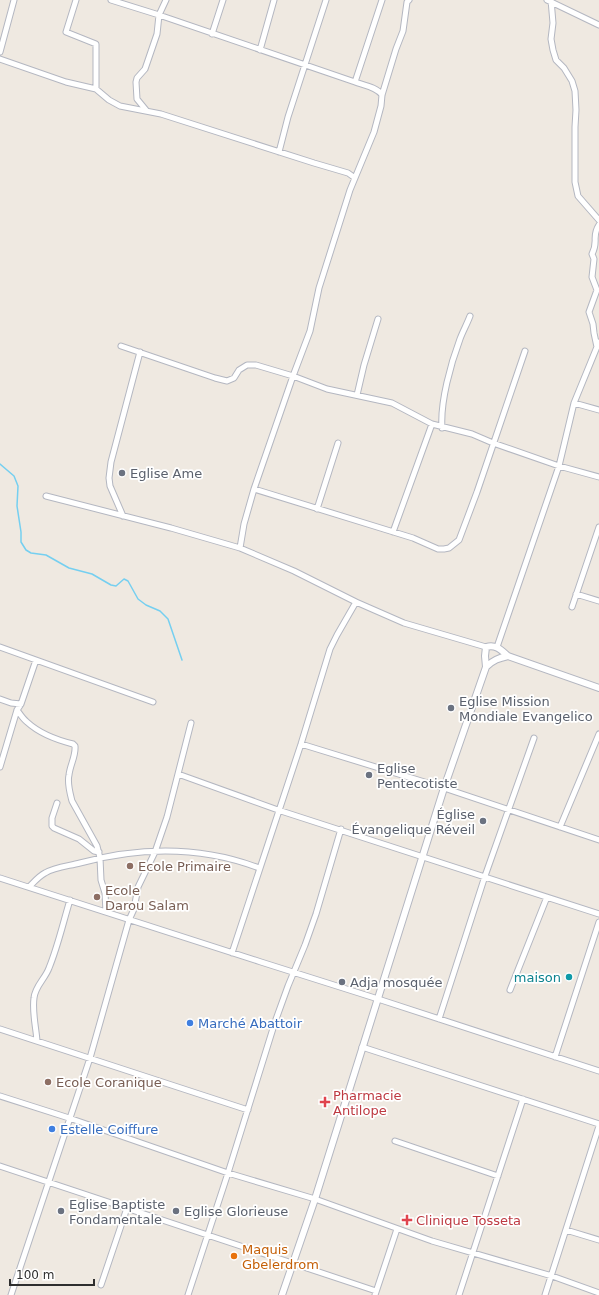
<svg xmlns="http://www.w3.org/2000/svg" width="599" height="1295" font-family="'DejaVu Sans',sans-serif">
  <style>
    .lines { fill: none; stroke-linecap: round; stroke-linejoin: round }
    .stream { stroke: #75cff0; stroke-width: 1.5 }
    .minor-casing { stroke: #b4b7c1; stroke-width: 7 }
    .tertiary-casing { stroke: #b4b7c1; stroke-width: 8 }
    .minor { stroke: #fff; stroke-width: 5 }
    .tertiary { stroke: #fff; stroke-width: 6 }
    .worship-dot { fill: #6b7280; stroke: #fff; stroke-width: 1.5 }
    .education-dot { fill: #8d6e63; stroke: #fff; stroke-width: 1.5 }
    .culture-dot { fill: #0f9aa8; stroke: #fff; stroke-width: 1.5 }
    .shop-dot { fill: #3f7fe0; stroke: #fff; stroke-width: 1.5 }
    .health-dot { fill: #e0444e; stroke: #fff; stroke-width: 1.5 }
    .food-dot { fill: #e8710a; stroke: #fff; stroke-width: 1.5 }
    .labels { text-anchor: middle; stroke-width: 3.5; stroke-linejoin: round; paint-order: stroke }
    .worship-label { font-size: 13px; fill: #5b616d; stroke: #fff; text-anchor: start }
    .education-label { font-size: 13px; fill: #785e54; stroke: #fff; text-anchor: start }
    .culture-label { font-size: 13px; fill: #0d838f; stroke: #fff; text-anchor: end }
    .shop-label { font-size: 13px; fill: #366cbe; stroke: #fff; text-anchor: start }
    .health-label { font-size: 13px; fill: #be3a42; stroke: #fff; text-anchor: start }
    .food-label { font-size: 13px; fill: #c56008; stroke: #fff; text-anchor: start }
  </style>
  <rect width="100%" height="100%" fill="#efe9e1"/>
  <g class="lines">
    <path class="stream" d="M0,464l14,12 4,10 -1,20 4,26v10l5,8 5,3 15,2 23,13 23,6 19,11 5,1 8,-7 4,2 10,18 8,6 14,6 8,8 14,41"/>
    <g class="minor-casing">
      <path id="minor" d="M76,0l-10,32 30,12v45
        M111,0l48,15 196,67c8,3 22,5 27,13
        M547,0l52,25
        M551,0l2,23 -2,16 2,11 3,10 8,8 8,13 3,10 1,19 -1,17v55l3,14 21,24
        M212,34l11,-34
        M260,50l14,-50
        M0,52l14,-52
        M0,59l66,23 30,7 13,11 11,6 41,8 153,49 34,10 7,5
        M355,82l27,-82
        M146,110l-9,-11 -1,-17 1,-4 8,-9 12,-35 2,-19 7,-15
        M279,152l9,-35 38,-117
        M121,346l94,32 12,3 7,-3 5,-8 8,-5h9l37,11 34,13 65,14 40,21 40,10 21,9 66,23 40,11
        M597,347l-3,-14 -1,-9 -4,-12 8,-22 -5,-13 2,-18 -2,-5c7,-13 -1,-17 7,-29
        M357,395l7,-30 14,-46
        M574,403l25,7
        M442,428c-2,-26 9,-65 18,-89 3,-8 7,-15 10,-23
        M254,489l159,49 25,11h6l5,-1 10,-8 18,-48 48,-141
        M46,496l125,32 69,20 54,23 62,31
        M317,509l21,-66
        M123,516l-13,-30 -1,-8 2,-16 29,-110
        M393,532l39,-108
        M240,548l4,-24 10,-35 39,-113 17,-45 9,-43 31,-98 24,-58 7,-26 1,-11 14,-46 7,-18 4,-29 2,-2
        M576,594l23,7
        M572,607l27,-80
        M0,647l153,55
        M497,647l62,-181 15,-63 25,-61
        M0,699l11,4 10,1
        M17,710c3,4 6,9 10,12 13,12 30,18 46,22l2,2c1,10 -5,19 -6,29 -2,8 1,18 3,26l25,45 3,12 1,22 4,13 1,19
        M301,744l143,44 155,52
        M0,767l17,-57 4,-6 15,-44
        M178,774l100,36 321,104
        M57,803l-5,15v8l2,2 25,11 15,12 5,1
        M560,827l39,-93
        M0,878l261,84 117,37 221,72
        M29,887c5,-5 10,-11 16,-14 10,-6 24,-7 35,-10 59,-16 121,-17 179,5
        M232,953l69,-209 29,-95 7,-14 19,-33 48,21 82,24
        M510,990l37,-93
        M439,1019l46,-143 49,-138
        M0,1029l248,81
        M37,1041c-1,-14 -5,-29 -3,-43 1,-12 11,-19 15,-30 9,-22 14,-45 21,-68
        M362,1047l237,77
        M555,1057l44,-135
        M0,1096l69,22 159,55 87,26 117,42 120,35 47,17
        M395,1141l103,35
        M0,1166l376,125
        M566,1230l33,10
        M101,1285l26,-77
        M11,1295l79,-237 39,-138 5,-11 4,-22 17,-35 12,-35 24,-94
        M188,1295l40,-122 47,-151 13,-36 17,-41 11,-31 25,-85
        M375,1295l22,-66
        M459,1295l64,-196
        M545,1295l54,-169"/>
    </g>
    <g class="tertiary-casing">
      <path id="tertiary" d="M486,667l-1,-11 1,-9c10,-3 15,3 22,9l91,32
        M282,1295l33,-96 129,-411 42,-121c7,-7 13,-9 22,-11"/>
    </g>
    <use href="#minor" class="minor"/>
    <use href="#tertiary" class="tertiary"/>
  </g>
  <g class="worship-dot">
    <circle cx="122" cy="473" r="4"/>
    <circle cx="451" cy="708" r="4"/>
    <circle cx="369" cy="775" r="4"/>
    <circle cx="483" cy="821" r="4"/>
    <circle cx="342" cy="982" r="4"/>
    <circle cx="61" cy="1211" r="4"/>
    <circle cx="176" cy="1211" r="4"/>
  </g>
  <g class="education-dot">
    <circle cx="130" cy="866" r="4"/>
    <circle cx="97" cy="897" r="4"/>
    <circle cx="48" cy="1082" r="4"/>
  </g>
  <circle class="culture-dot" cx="569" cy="977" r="4"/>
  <g class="shop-dot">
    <circle cx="190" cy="1023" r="4"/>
    <circle cx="52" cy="1129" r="4"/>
  </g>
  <g class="health-dot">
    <path d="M323 1096h4v4h4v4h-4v4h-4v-4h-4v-4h4z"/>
    <path d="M405 1214h4v4h4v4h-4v4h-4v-4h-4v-4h4z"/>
  </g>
  <circle class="food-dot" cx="234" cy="1256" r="4"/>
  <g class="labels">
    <g class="worship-label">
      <text x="130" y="478">Eglise Ame</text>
      <text x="459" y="706">Eglise Mission<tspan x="459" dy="15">Mondiale Evangelico</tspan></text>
      <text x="377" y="773">Eglise<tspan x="377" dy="15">Pentecotiste</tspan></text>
      <text x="475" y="819" text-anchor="end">Église<tspan x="475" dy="15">Évangelique Réveil</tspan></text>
      <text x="350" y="987">Adja mosquée</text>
      <text x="69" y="1209">Eglise Baptiste<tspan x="69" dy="15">Fondamentale</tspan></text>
      <text x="184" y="1216">Eglise Glorieuse</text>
    </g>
    <g class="education-label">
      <text x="138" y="871">Ecole Primaire</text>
      <text x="105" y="895">Ecole<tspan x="105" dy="15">Darou Salam</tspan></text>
      <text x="56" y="1087">Ecole Coranique</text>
    </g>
    <g class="culture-label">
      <text x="561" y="982">maison</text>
    </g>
    <g class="shop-label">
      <text x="198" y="1028">Marché Abattoir</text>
      <text x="60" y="1134">Estelle Coiffure</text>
    </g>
    <g class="health-label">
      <text x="333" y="1100">Pharmacie<tspan x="333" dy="15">Antilope</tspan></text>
      <text x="416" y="1225">Clinique Tosseta</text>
    </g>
    <g class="food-label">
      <text x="242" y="1254">Maquis<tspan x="242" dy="15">Gbelerdrom</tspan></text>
    </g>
  </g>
  <path d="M10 1279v6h84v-6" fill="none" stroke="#2e2e2e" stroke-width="2"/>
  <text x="16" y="1279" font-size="12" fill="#2e2e2e" stroke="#ffffff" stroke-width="3" paint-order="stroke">100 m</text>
</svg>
